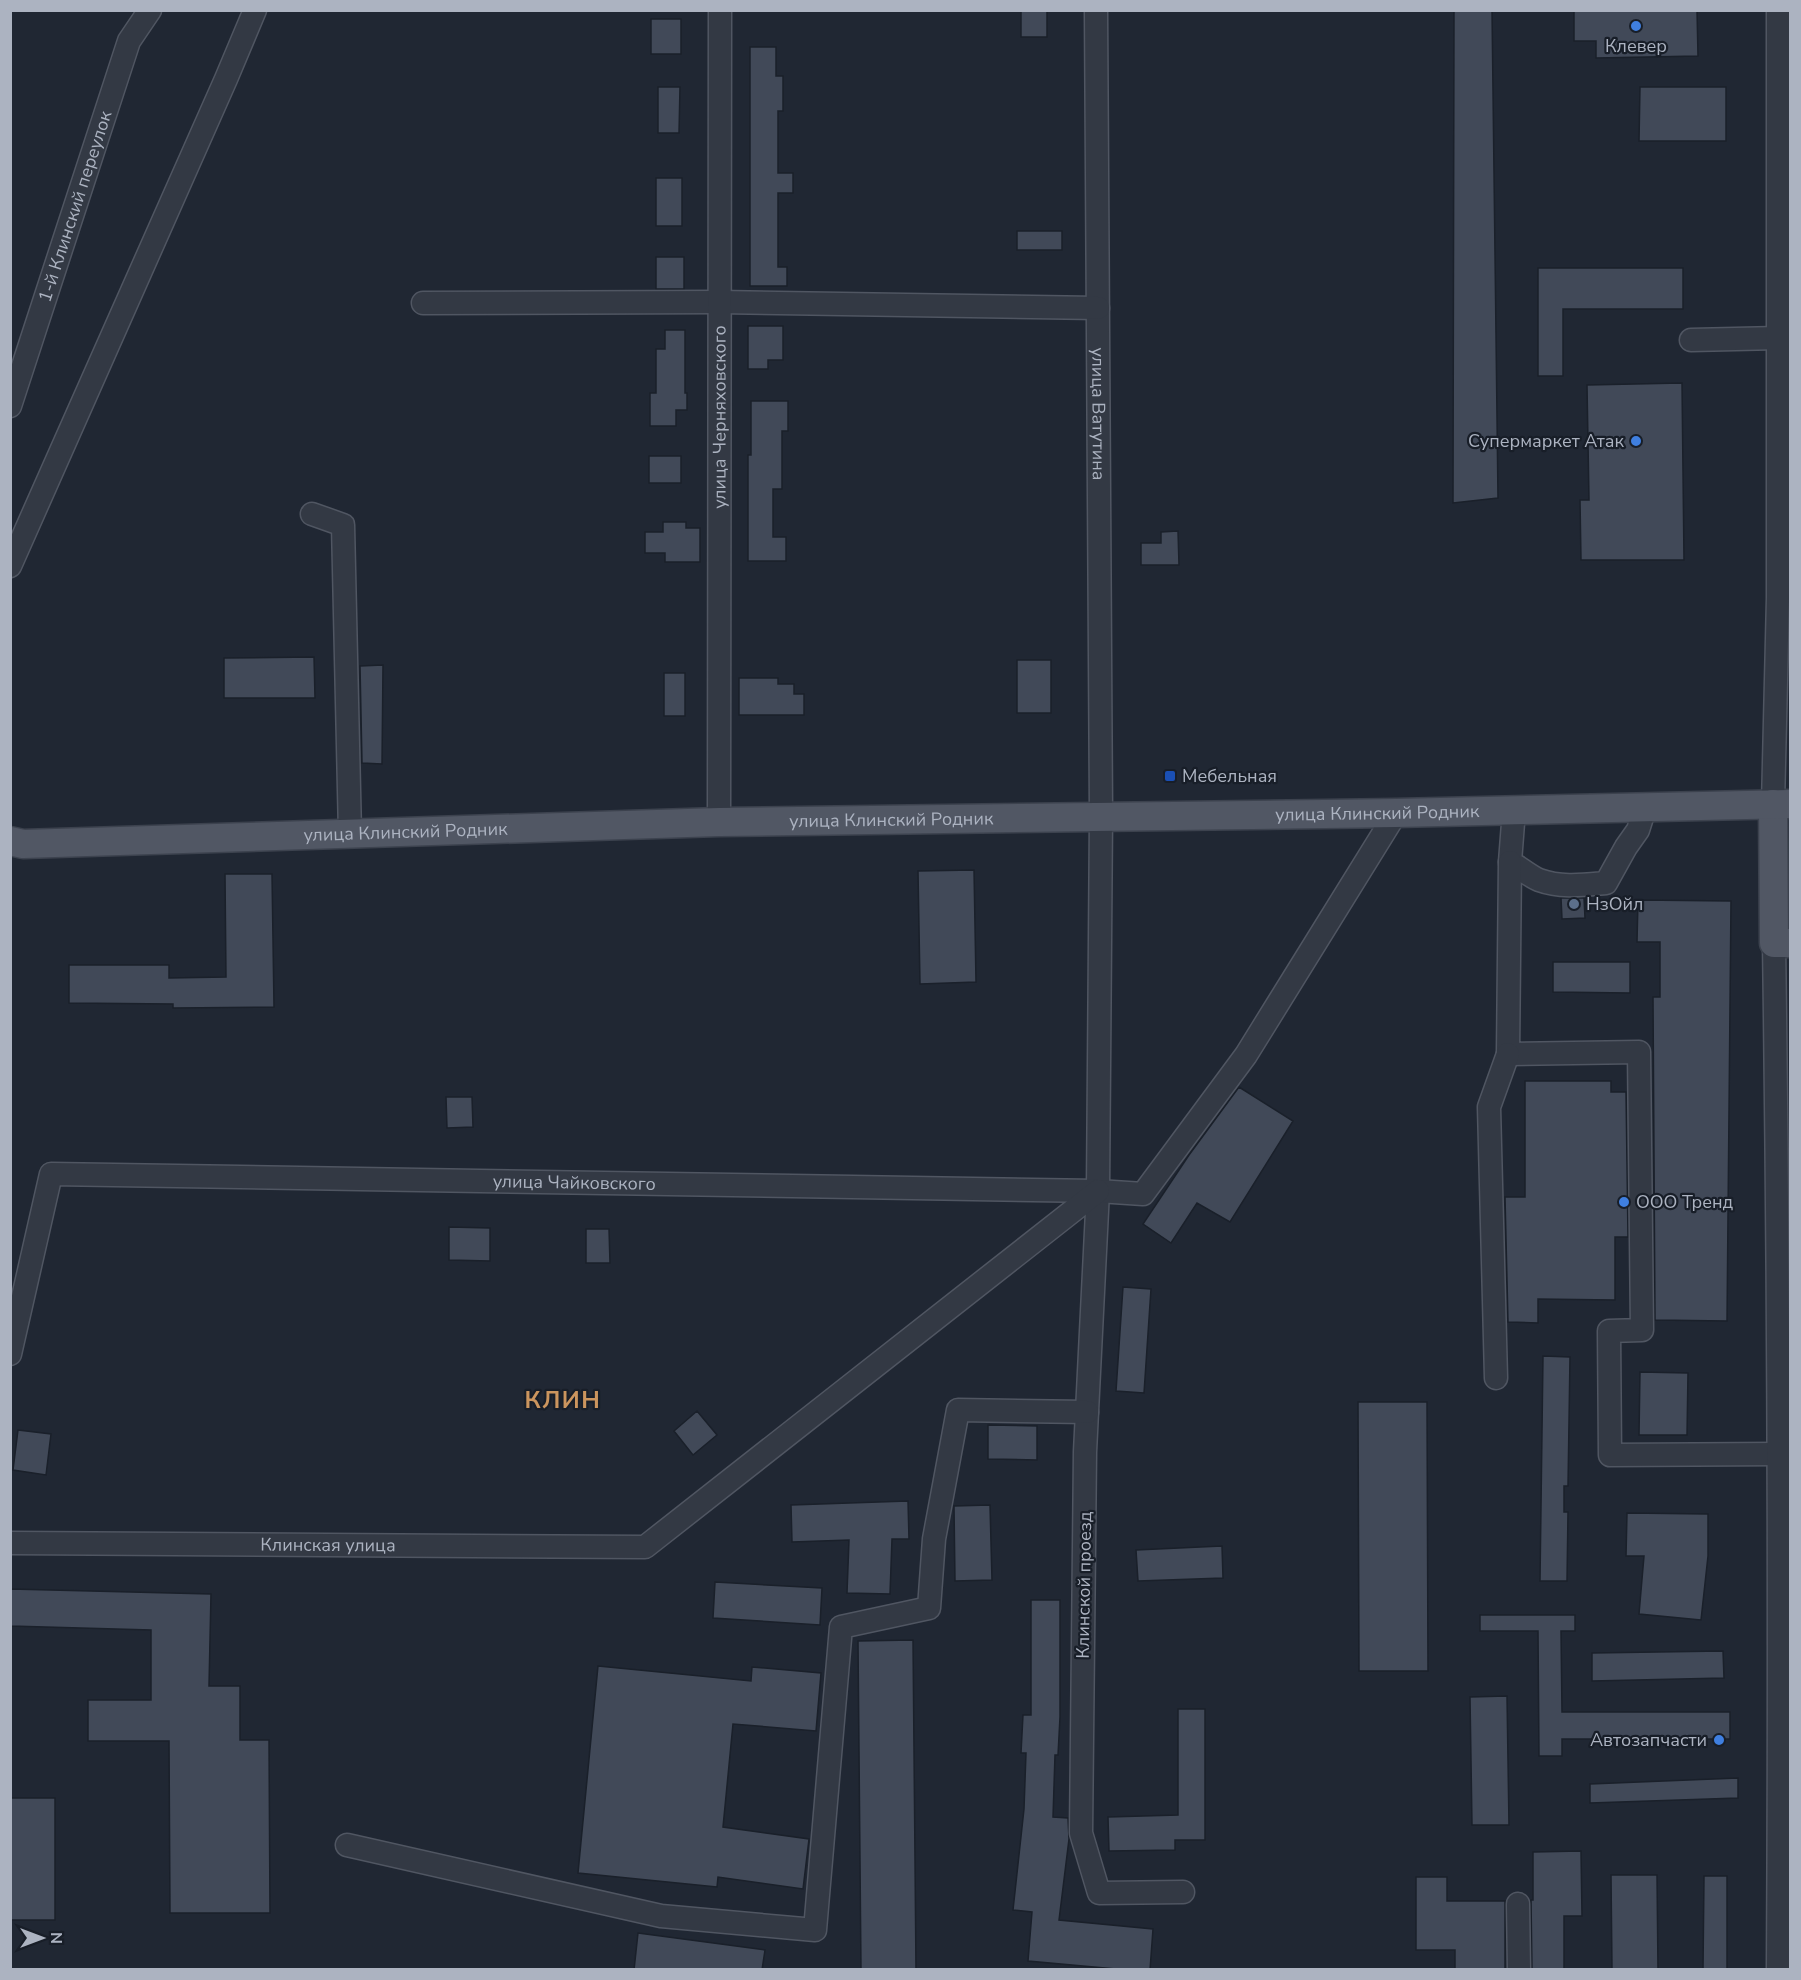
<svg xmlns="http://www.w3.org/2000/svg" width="1801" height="1980" font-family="'Nunito Sans',sans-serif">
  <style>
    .green { fill: #243537 }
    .building { fill: #414958; stroke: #1a202a; stroke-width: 1.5 }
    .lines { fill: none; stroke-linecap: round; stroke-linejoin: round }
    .minor-casing { stroke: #505662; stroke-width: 25 }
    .major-casing { stroke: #3c424e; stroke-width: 31 }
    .minor { stroke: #333944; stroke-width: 22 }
    .major { stroke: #515764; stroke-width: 28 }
    .shop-dot { fill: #3f7fe0; stroke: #181e28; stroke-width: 2 }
    .transit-dot { fill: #1a4fb4; stroke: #181e28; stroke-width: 2 }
    .service-dot { fill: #5c6f8a; stroke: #181e28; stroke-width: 2 }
    .labels { text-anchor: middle; stroke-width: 4.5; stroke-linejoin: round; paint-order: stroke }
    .poi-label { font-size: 18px; fill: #acb3c1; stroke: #181e28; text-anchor: start }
    .street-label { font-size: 18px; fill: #acb3c1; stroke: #181e28 }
    .district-label { font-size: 24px; font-weight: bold; letter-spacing: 1.5px; fill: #cb955e; stroke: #181e28 }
  </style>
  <rect width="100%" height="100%" fill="#202733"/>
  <path class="green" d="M1790,838v83l-5,-5 -1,-70z"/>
  <path class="building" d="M1021,10h26v27h-26z
    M1454,10h38l6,488 -45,5z
    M1574,10h123l1,46 -102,2v-17h-22z
    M651,19h30v35h-30z
    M750,47h26v29h7v35h-5v62h15v20h-15v74h9v19h-37z
    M658,87h22l-1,46h-21z
    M1640,87h86v54h-87z
    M656,178h26v48h-26z
    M1017,231h45v19h-45z
    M656,257h28v32h-28z
    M1538,268h145v41h-120v67h-25z
    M748,326h35v34h-15v9h-20z
    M665,330h20v63h2v17h-11v16h-26v-33h6v-44h9z
    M1682,383l2,177h-103l-1,-60h9l-2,-115z
    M751,401h37v30h-6v58h-9v48h13v24h-38v-106h3z
    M649,456h32v27h-32z
    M663,522h23v6h14v34h-35v-9h-20v-21h18z
    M1178,531l1,34h-38v-22h20v-11z
    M314,657l1,41h-91v-40z
    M1017,660h34v53h-34z
    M383,665l-1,99 -20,-1 -2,-97z
    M664,673h21v43h-21z
    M739,678h39v6h16v10h10v21h-65z
    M974,870l2,112 -56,2 -2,-113z
    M225,874h47l2,133 -101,1v-4l-104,-1v-38h100v13l57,-1z
    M1561,898h23l1,20 -23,1z
    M1638,900l93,1 -4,420 -72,-1 -2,-323h7v-55h-23z
    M1553,962h77v31l-77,-1z
    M1525,1081h86v11h15l2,145h-13v63l-77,-1v24l-30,-1 -3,-125h20z
    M1239,1087l54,34 -63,101 -33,-19 -26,40 -28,-19 46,-69z
    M446,1097h26l1,30 -26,1z
    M449,1227l41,1v33l-41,-1z
    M586,1229h23l1,34h-24z
    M1123,1287l28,2 -7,104 -28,-2z
    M1543,1356l27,1 -2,129h-4v26h4l-1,69h-27z
    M1640,1372l48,1 -1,62h-48z
    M1358,1402h69l1,269h-69z
    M697,1411l20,24 -24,20 -19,-24z
    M988,1425l49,1v34l-49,-1z
    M18,1430l33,4 -5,41 -33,-5z
    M908,1501l1,38h-17l-2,55 -43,-1 2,-53 -57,2 -1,-37z
    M990,1505l2,75 -37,1 -1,-75z
    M1627,1513l81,1v42l-7,64 -62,-6 5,-58h-18z
    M1222,1546l1,32 -85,3 -2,-31z
    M715,1582l107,6 -2,37 -107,-7z
    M10,1589l201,5 -2,92h31v54h29l1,173h-100l-1,-172h-81v-41h63v-70l-141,-4z
    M1031,1600h29v117l-2,38h-3l-2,62 15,1 1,21 -10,81 94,9 -3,41h-23l-99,-9 4,-49 -19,-2 11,-101 2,-56h-5l2,-38h8z
    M1480,1615h95v16h-14l1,81h168v27h-168v17h-23l-1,-125h-58z
    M913,1640l3,330h-55l-3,-329z
    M1723,1651l1,27 -132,3v-28z
    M598,1666l153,15 1,-14 69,6 -5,58 -83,-7 -10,103 86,12 -6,50 -85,-12 -1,10 -139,-14z
    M1507,1696l2,129h-37l-2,-128z
    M1178,1709h27v131h-30v10l-66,1 -1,-34 70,-2z
    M1738,1778v20l-148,5v-19z
    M10,1798h45v122h-45z
    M1581,1851l1,65h-18v54h-32l-1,-70h2v-48z
    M1611,1875h46l1,95h-46z
    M1704,1876h23v94h-24z
    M1416,1877h31v24h58v69h-50v-20h-39z
    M638,1933l127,17 -3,20h-128z"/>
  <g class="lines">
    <g class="minor-casing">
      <g id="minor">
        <path id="s1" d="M1096,10l5,805 -3,376 -13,261 -4,381 18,60 84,-1"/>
        <path d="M423,303l296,-1 379,6"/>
        <path d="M1691,340l88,-2"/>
        <path id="s2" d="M10,406l119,-365 21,-31"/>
        <path d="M312,514l31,11 7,309"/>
        <path d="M10,566l216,-487 29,-69"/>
        <path d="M1773,804l5,-206v-588"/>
        <path d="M1514,810l-4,52c9,5 21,15 29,18 22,8 44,5 67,3l20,-36 12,-17 7,-22"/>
        <path id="s3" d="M719,822l1,-812"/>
        <path d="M1510,862l-2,192 131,-2 3,278 -33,1 1,124 169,-1"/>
        <path d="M1774,943c5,342 6,684 4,1027"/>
        <path id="s4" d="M10,1354l41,-180 1047,17 45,3 103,-139 150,-242"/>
        <path d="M1496,1378l-7,-271 19,-53"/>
        <path id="s5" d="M10,1543l635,4 453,-356"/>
        <path d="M347,1845l314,71 154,14 26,-303 88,-19 5,-69 24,-129 129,2"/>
        <path d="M1518,1904l1,66"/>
      </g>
    </g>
    <g class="major-casing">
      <g id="major">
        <path d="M1773,804l1,139h16"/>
        <path id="s6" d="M10,841l13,3 696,-22 677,-9 394,-9"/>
      </g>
    </g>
    <use href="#minor" class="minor"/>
    <use href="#major" class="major"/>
  </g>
  <g class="shop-dot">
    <circle cx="1636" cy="26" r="6"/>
    <circle cx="1636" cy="441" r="6"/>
    <circle cx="1624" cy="1202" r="6"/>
    <circle cx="1719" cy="1740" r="6"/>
  </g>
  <rect class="transit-dot" x="1164" y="770" width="12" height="12" rx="3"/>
  <circle class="service-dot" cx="1574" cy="904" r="6"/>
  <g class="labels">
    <g class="poi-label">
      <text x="1636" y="52" text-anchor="middle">Клевер</text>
      <text x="1624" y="447" text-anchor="end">Супермаркет Атак</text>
      <text x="1182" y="782">Мебельная</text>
      <text x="1586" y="910">НзОйл</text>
      <text x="1636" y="1208">ООО Тренд</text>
      <text x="1707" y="1746" text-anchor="end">Автозапчасти</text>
    </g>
    <g class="street-label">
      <text dy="6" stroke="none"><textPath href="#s2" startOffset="210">1-й Клинский переулок</textPath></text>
      <text dy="6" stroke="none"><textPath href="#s1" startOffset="404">улица Ватутина</textPath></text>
      <text dy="6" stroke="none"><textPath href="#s3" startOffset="405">улица Черняховского</textPath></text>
      <text dy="6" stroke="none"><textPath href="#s6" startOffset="1368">улица Клинский Родник</textPath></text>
      <text dy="6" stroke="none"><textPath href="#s6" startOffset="882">улица Клинский Родник</textPath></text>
      <text dy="6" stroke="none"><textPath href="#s6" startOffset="396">улица Клинский Родник</textPath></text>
      <text dy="6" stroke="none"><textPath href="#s4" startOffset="708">улица Чайковского</textPath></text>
      <text dy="6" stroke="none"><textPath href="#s5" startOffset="318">Клинская улица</textPath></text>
      <text transform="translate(1084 1585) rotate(-89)" y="6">Клинской проезд</text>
    </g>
    <g class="district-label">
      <text x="563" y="1408">КЛИН</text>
    </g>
  </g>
  <rect width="1801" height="1980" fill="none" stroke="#acb3c1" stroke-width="24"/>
  <g transform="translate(42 1938) rotate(90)" stroke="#181e28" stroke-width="4.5" paint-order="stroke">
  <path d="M0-4.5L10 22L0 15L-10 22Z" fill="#acb3c1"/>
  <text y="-9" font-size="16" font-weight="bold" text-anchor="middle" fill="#acb3c1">N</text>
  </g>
</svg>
